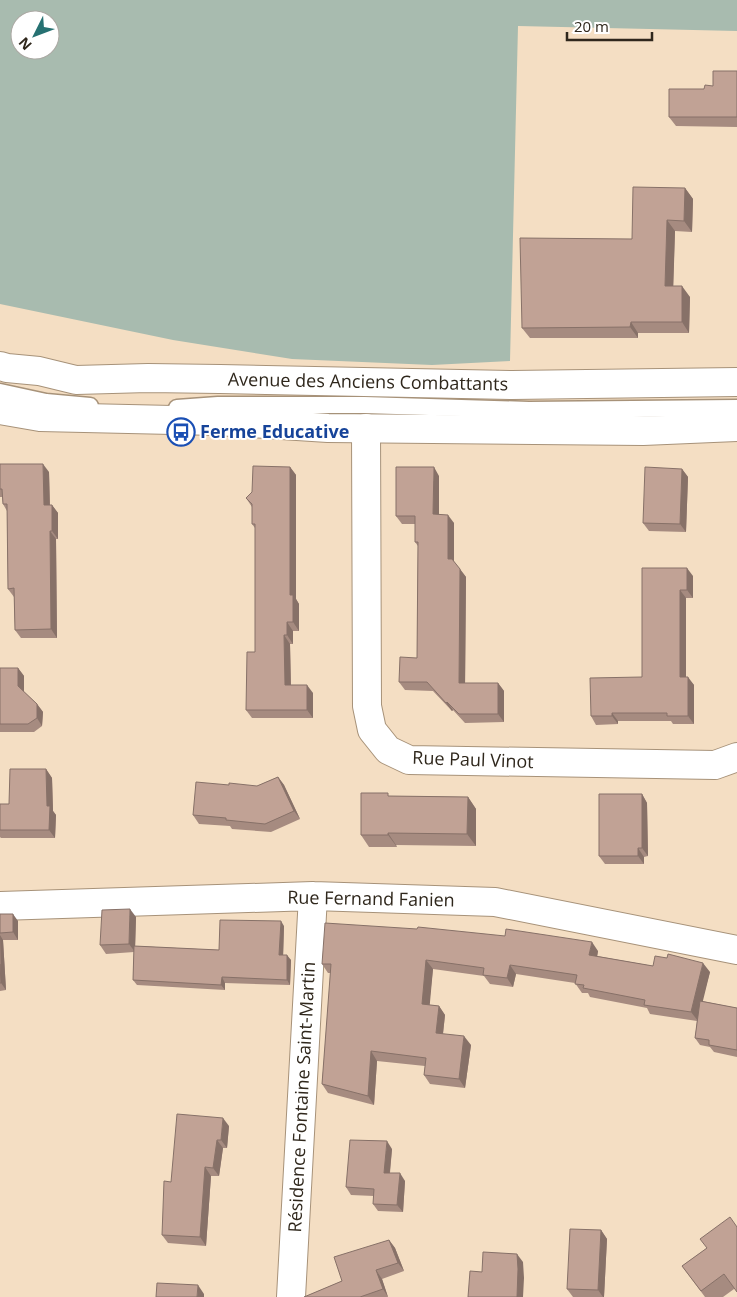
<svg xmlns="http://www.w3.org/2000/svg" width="737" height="1297" font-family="'Open Sans',sans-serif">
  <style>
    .green { fill: #a8bbaf; fill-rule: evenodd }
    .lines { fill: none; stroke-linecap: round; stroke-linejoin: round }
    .service-casing { stroke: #a79279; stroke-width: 19 }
    .minor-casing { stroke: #a79279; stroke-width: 30 }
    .tertiary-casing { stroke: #a79279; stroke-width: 30 }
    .service { stroke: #fff; stroke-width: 16 }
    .minor { stroke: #fff; stroke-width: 28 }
    .tertiary { stroke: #fff; stroke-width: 28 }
    .wall { fill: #a68b80 }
    .shaded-wall { fill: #877168 }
    .building { fill: #c1a295; stroke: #877168 }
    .labels { text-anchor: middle; stroke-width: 4; stroke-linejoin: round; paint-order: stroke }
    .street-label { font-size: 18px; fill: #2f271c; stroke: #fff }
    .transit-label { font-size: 18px; font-weight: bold; fill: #164399; stroke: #fff; text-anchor: start }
  </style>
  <rect width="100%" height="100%" fill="#f4dec3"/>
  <path class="green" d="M0,0h737v31l-219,-5 -8,335 -78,4 -140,-6 -119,-19 -173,-36zM20,20h30v30h-30z"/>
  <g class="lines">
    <g class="service-casing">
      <path id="service" d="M0,392l46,10 44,4
        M177,408l41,-3h146l165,5 208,-2"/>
    </g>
    <g class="minor-casing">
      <path id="minor" d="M366,428l1,278 5,24 16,20 21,10 306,5 22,-8
        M0,906l313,-10 182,6 242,48
        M291,1297l22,-401"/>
    </g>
    <g class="tertiary-casing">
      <path id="tertiary" d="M0,366l7,2 32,3 37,9 72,-2 72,1 292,6 225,-3
        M0,410l40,7 177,4 111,7 315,3 94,-4"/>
    </g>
    <use href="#service" class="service"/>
    <use href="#minor" class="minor"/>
    <use href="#tertiary" class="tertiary"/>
  </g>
  <path class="wall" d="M737,71v56l-61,-1 -7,-9 35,-28 9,-3z
    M685,188l8,11 -1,33 -17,-1 -2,55 17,11 -1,36h-51v5h-108l-8,-10 110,-89z
    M0,464l49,8 1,33h2l6,8v26h-2l1,99h-36l-6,-8 -1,-33 -6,-8 -1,-78 -4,-7 -1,-7h-2z
    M290,467l6,8v124l3,5v27h-6v13h-3l1,41 22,8v25h-61l-6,-8 9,-58v-124l-3,-4v-17l-6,-9z
    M682,469l6,8 -2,55 -37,-1 -6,-8z
    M439,476v38l15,9v39l12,15 -1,106h33l6,8v31l-39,1 -12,-13 -1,1 -19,-20 -28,-1 -6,-8 18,-24 1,-112 -3,-4v-18h-13l-6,-8z
    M642,568l51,8v22h-7v79l8,8v39h-21l-2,-3h-53v3l-22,1 -5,-9 51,-39z
    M0,668h18l6,8v16l13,12 6,8 -1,14 -8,6h-34z
    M46,769l6,9 1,33 3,4 -1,23h-54l-1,-1v-33h9z
    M278,777l6,8 16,34 -29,13 -39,-3 -2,-3 -31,-2 -6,-9 36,-30 28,1z
    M642,794l5,9 1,53 -4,1v7h-39l-6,-8z
    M390,796l78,1 8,12v37l-80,-1 1,2h-28l-8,-12z
    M0,914l18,7v19h-15l3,50 -6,1z
    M136,917l-1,29 84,4 65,-24 -1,29 8,5 -1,25 -65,-2v7l-88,-5 -4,-5 1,-28 -28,2 -6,-9z
    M598,951l-1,5 56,10 57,6 -8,29 35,7v49l-23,-5 -4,-5 -10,-2 -5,-7 2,-17 -47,-7 -3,-6 -57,-11 -2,-4h-6l-7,-10 -59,-9 -3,13 -23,-3 -6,-8 -51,-7 -4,36 10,1 6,9 -2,19 28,11 -6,43 -35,-4 -6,-9 1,-9 -48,-5 -3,44 -46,-12 -6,-9 9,-111h-3l-6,-9z
    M229,1126l-2,22h-4l-4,28h-8l-5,70 -38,-3 -6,-8 9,-53z
    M392,1149l-2,24 15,8 -2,31 -25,-1 -5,-7 1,-8 -23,-1 -5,-8z
    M730,1217l4,72 -11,8h-18l-23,-31 25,-18z
    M601,1230l6,9 -3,58h-31l-6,-8z
    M389,1240l6,8 9,23 -22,8 6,18h-84l38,-16z"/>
  <path class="shaded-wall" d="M685,188l8,11 -1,33 -8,-11z
    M667,220l8,11 -2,66 -8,-11z
    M682,286l8,11 -1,36 -7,-11z
    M631,322l7,11v5l-8,-11z
    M43,464l6,8 1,41 -6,-8z
    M290,467l6,8v124l3,5v27l-6,-9 -3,-27z
    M434,467l5,9v47l-6,-9z
    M682,469l6,8 -2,55 -6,-8z
    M52,505l6,8v26l-6,-8z
    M448,515l6,8v45l-6,-9z
    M50,531l6,8 1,99 -6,-9z
    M687,568l6,8v22l-6,-8z
    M460,569l6,8 -1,114 -6,-8z
    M680,590l6,8v88l-6,-9z
    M287,622l6,9v13l-6,-9z
    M284,635l6,9 1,49 -6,-8z
    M18,668l6,8v18l-6,-8z
    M688,677l6,8v39l-6,-8z
    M498,683l6,8v31l-6,-8z
    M307,685l6,8v25l-6,-8z
    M447,702l6,8 -1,1 -6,-8z
    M37,704l6,8 -1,14 -5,-8z
    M612,713l6,8v3l-6,-8z
    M46,769l6,9 1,33 3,4 -1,23 -6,-8 -2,-24z
    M278,777l6,8 16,34 -6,-8z
    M642,794l5,9 1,53 -6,-8z
    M468,797l8,12v37l-9,-12z
    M388,833l8,12 1,2 -9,-12z
    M638,848l6,9v7l-6,-8z
    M130,909l6,8 -1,35 -6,-8z
    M13,914l5,7v19l-5,-8z
    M281,921l3,5 -1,34 -4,-5z
    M0,935l3,5 3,50 -5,-7z
    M592,942l6,9 -2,13 -7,-9z
    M287,955l4,5 -1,25 -3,-5z
    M426,960l7,9 -4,44 -7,-9z
    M703,963l7,9 -12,49 -7,-9z
    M510,965l6,9 -3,13 -6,-9z
    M222,977l3,6v7l-4,-5z
    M439,1006l6,9 -3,27 -6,-9z
    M464,1036l7,9 -6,43 -6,-9z
    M371,1051l6,10 -3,44 -6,-9z
    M223,1118l6,8 -2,22 -6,-8z
    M217,1140l6,8 -4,28 -6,-8z
    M387,1141l5,8 -3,31 -5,-7z
    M205,1167l6,9 -5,70 -6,-9z
    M400,1173l5,8 -2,31 -6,-7z
    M601,1230l6,9 -3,58h-1l-5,-7z
    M389,1240l6,8 9,23 -6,-8z
    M517,1254l6,8 1,16 -1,19h-6z
    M376,1270l6,9 6,18 -5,-8z
    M198,1285l6,9v3h-7z"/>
  <path class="building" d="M713,71h24v46h-68v-28h35l1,-4 8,1z
    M633,187l52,1 -1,33 -17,-1 -2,66h17v36h-51l-1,5 -108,1 -2,-90 112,1z
    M0,464h43l1,41h8v26h-2l1,98 -36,1 -1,-42 -6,1 -1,-85h-4l-1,-15h-2z
    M253,466l37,1v128h3v27h-6v13h-3l1,50h22v25h-61l1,-58h8v-128h-3v-20l-6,-6 6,-6z
    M396,467h38l-1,47 15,1v44h4l8,10 -1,114h39v31h-39l-12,-12 -1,1 -19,-21h-28l1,-25 17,1 1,-116h-3v-26h-19z
    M645,467l37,2 -2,55 -37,-1z
    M642,568h45v22h-7v87h8v39h-21v-3h-55v3h-21l-1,-38 52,-1z
    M0,668h18v18l19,18v14l-9,6h-28z
    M10,769h36l1,37h3l-1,24h-49v-26h9z
    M278,777l16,34 -29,13 -39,-4v-2l-33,-3 3,-33 33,3v-2l28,3z
    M361,793h27v3l80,1 -1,37 -79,-1v2h-27z
    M599,794h43v54h-4v8h-39z
    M130,909l-1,35 -29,1 2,-35z
    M0,914h13v18l-13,1z
    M220,920l61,1 -2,34h8v25l-65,-3 -1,8 -88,-5 1,-34 85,4z
    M325,923l92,6 1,-2 87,9 1,-7 86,13 -3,13 64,11 2,-10 12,2 1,-4 35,9 -12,49 -47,-7 1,-5 -62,-12 1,-3 -9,-1 2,-9 -67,-10 -3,13 -24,-3 1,-7 -58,-8 -4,44 17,2 -3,27 28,3 -5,43 -35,-4 2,-17 -55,-7 -3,45 -46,-12 9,-120h-9z
    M0,964l1,19h-1z
    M700,1001l37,7v42l-28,-5v-5l-14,-2z
    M177,1114l46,4 -2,22h-4l-4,28 -8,-1 -5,70 -38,-2 2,-54 7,1z
    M350,1140l37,1 -3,32h16l-3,32 -24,-1 1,-15 -28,-2z
    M730,1217l7,10v65l-13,-18 -23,17 -19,-25 25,-18 -7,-9z
    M570,1229l31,1 -3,60 -31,-1z
    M389,1240l9,23 -22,7 7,19 -23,8h-56l38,-16 -8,-24z
    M483,1252l34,2 1,15 -1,28h-49l2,-26 12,1z
    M157,1283l41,2 -1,12h-41z"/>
  <defs>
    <g id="bus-ring" transform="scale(1.4375)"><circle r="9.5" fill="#fff" stroke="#1a4fb4" stroke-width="1.5"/><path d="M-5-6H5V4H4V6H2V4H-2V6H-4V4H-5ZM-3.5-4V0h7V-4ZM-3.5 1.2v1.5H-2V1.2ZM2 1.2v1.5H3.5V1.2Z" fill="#1a4fb4"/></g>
  </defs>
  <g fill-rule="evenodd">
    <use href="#bus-ring" x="181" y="432"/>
  </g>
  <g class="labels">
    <g class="street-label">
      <text transform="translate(368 382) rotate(1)" y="6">Avenue des Anciens Combattants</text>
      <text transform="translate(473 760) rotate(2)" y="6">Rue Paul Vinot</text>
      <text transform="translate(371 899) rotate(1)" y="6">Rue Fernand Fanien</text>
      <text transform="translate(302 1097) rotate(-87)" y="6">Résidence Fontaine Saint-Martin</text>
    </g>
    <g class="transit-label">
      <text x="200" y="438">Ferme Educative</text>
    </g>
  </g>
  <g transform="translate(35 35) rotate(228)"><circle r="24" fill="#ffffff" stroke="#aca9a4"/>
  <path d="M0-4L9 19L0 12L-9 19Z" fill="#267172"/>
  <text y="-8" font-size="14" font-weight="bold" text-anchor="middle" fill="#2f271c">N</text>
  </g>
  <path d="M567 32v8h85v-8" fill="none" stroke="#2f271c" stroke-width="2.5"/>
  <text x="574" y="32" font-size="15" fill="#2f271c" stroke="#ffffff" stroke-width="4" paint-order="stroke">20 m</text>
</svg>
